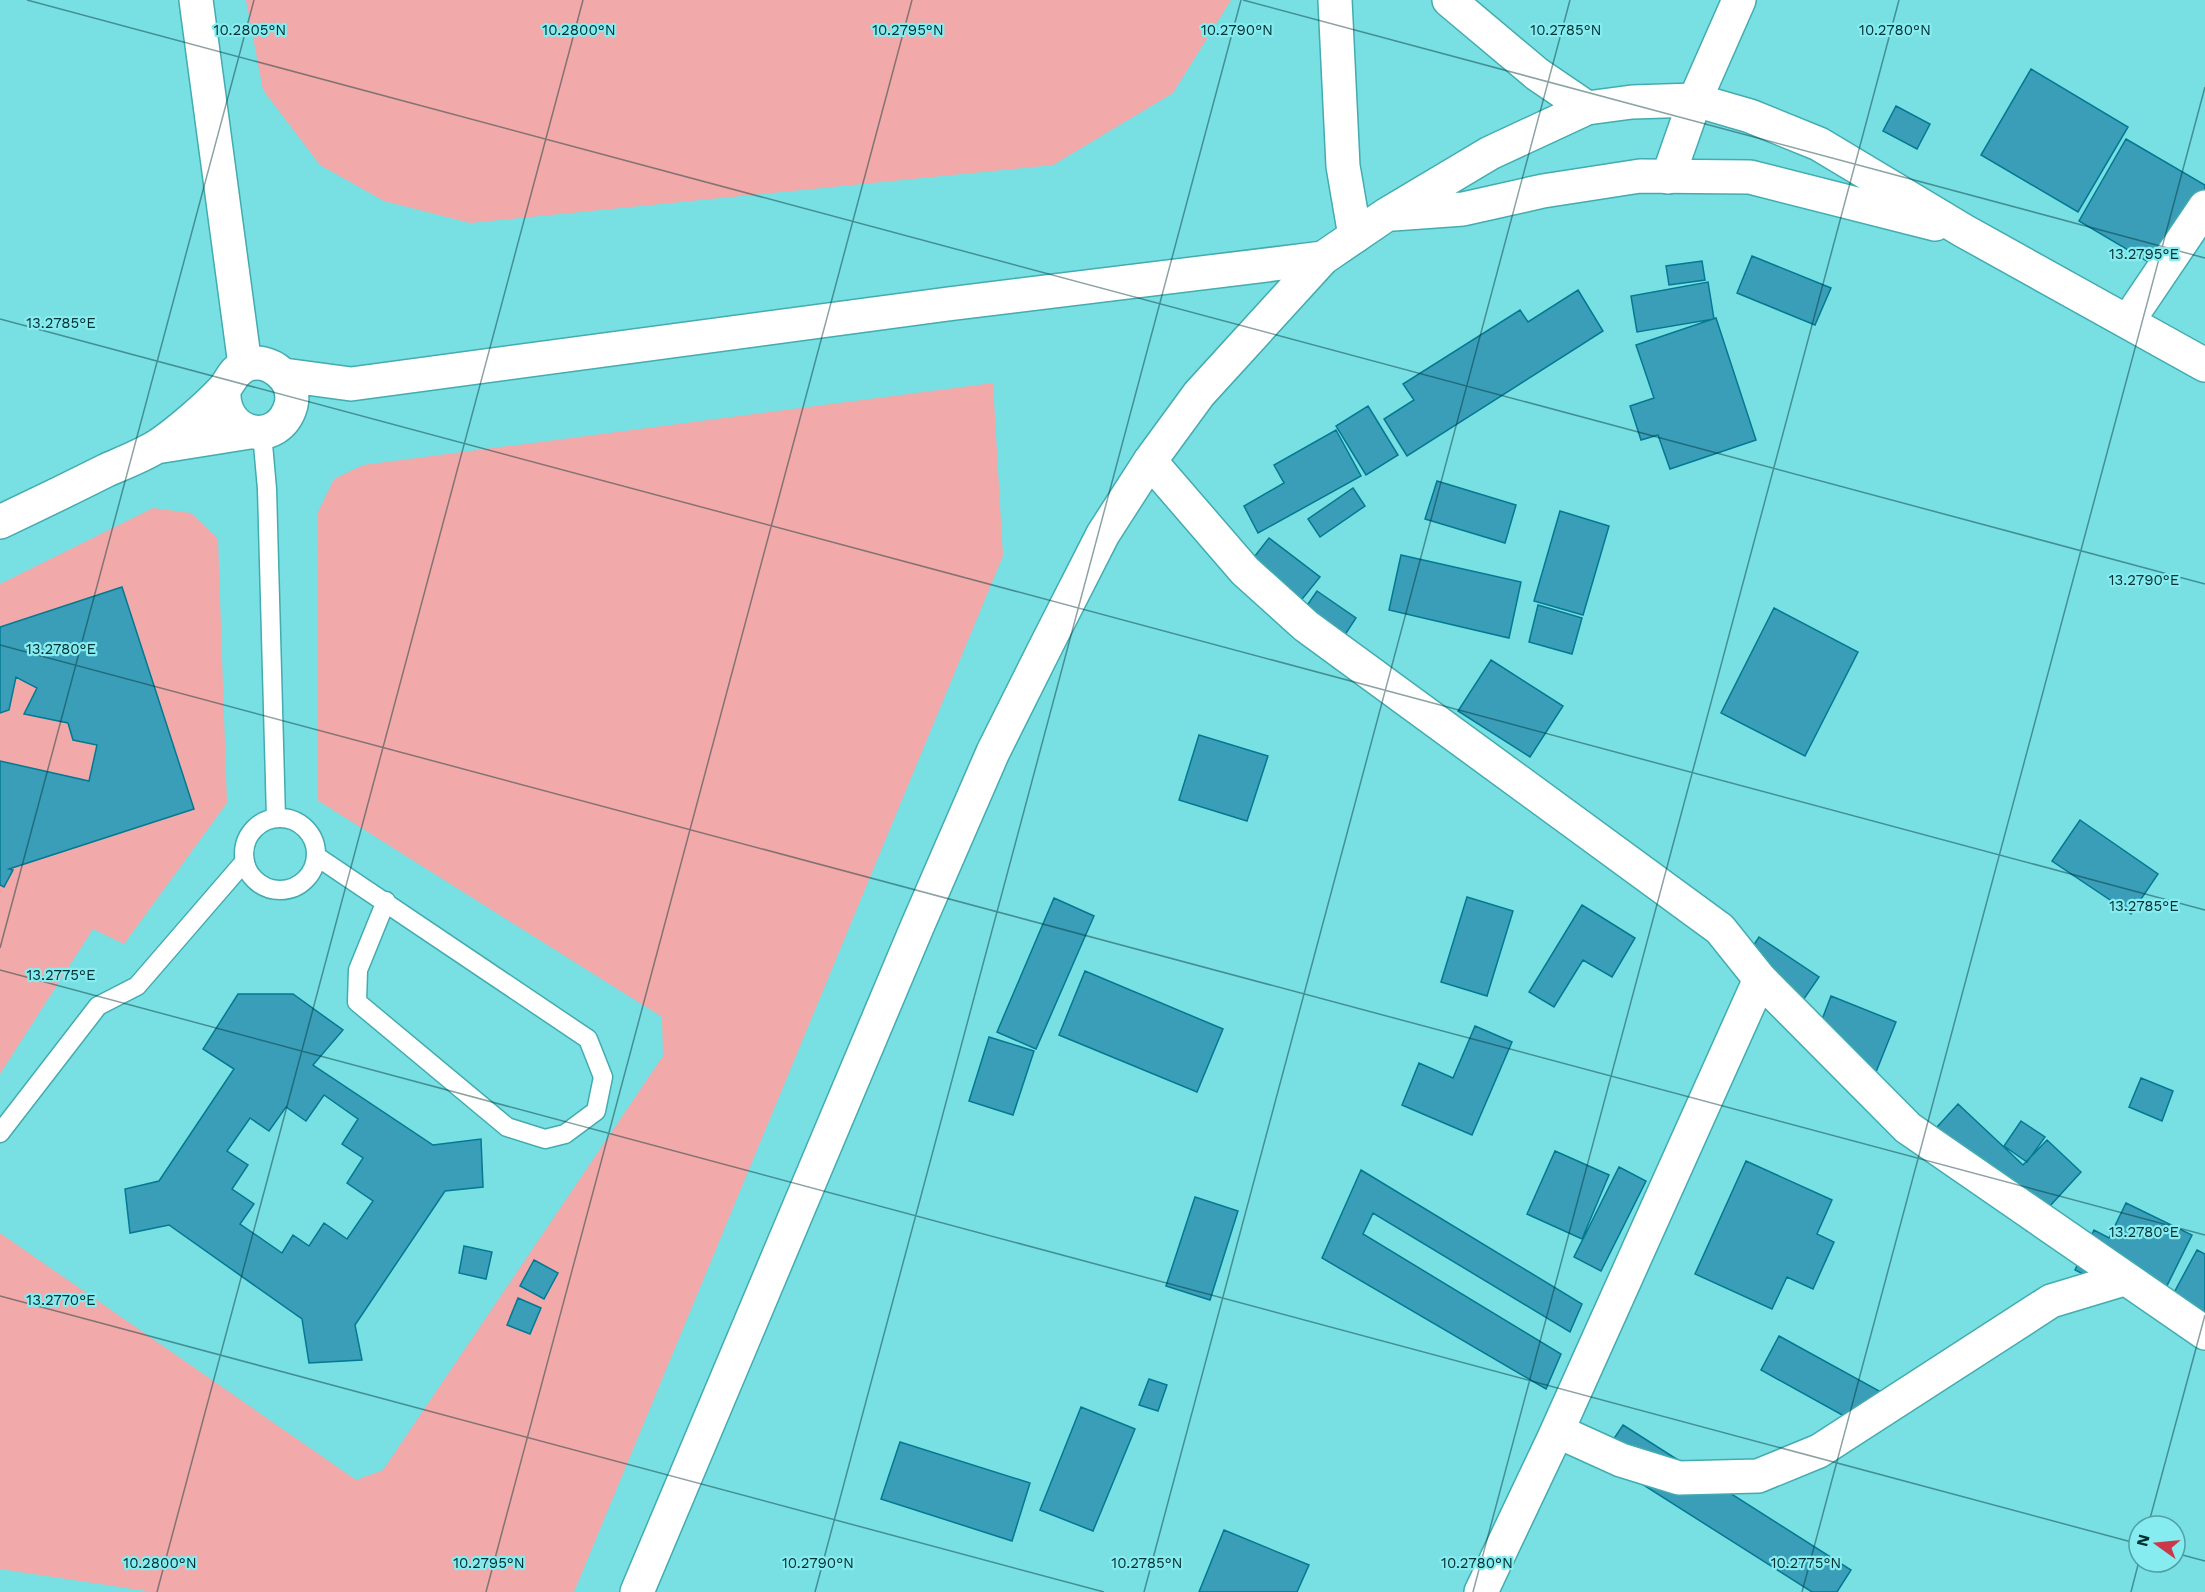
<svg xmlns="http://www.w3.org/2000/svg" width="2205" height="1592" font-family="'Work Sans',sans-serif">
  <style>
    .green { fill: #f1a9a9 }
    .building { fill: #3a9eb8; stroke: #037992; stroke-width: 1.5; fill-rule: evenodd }
    .lines { fill: none; stroke-linecap: round; stroke-linejoin: round }
    .service-casing { stroke: #42acb1; stroke-width: 21 }
    .minor-casing { stroke: #42acb1; stroke-width: 36 }
    .tertiary-casing { stroke: #42acb1; stroke-width: 36 }
    .service { stroke: #fff; stroke-width: 18 }
    .minor { stroke: #fff; stroke-width: 33 }
    .tertiary { stroke: #fff; stroke-width: 33 }
    .ticks { fill: none; stroke: #013133; stroke-width: 1.5; stroke-opacity: 0.45 }
    .ticks-label { font-size: 15px; text-anchor: middle; fill: #013133; stroke: #86ecf0; stroke-width: 4.5; stroke-linejoin: round; paint-order: stroke }
  </style>
  <rect width="100%" height="100%" fill="#78dfe3"/>
  <path class="green" d="M246,0h985l-58,93 -120,72 -583,58 -86,-22 -64,-36 -57,-75z
    M993,383l10,173 -429,1036h-421l-153,-23v-336l356,247 27,-10 280,-414 -1,-39 -345,-217 1,-288 16,-33 29,-14z
    M153,508l38,5 27,26 9,264 -103,141 -31,-15 -93,145v-490z"/>
  <path class="building" d="M2031,69l97,58 -50,85 -97,-57z
    M1896,106l34,18 -13,25 -34,-18z
    M2126,139l79,46v10l-43,75 -83,-49z
    M1752,256l79,32 -16,37 -78,-32z
    M1702,261l3,19 -36,5 -3,-19z
    M1708,282l6,37 -77,13 -6,-36z
    M1578,290l25,41 -196,125 -23,-37 30,-19 -11,-16 117,-74 8,12z
    M1716,318l40,122 -86,29 -12,-34 -17,5 -11,-34 24,-8 -18,-53z
    M1368,406l30,49 -32,20 -30,-49z
    M1336,430l25,46 -103,57 -14,-27 40,-23 -10,-18z
    M1437,481l79,24 -11,38 -80,-24z
    M1353,488l12,18 -45,31 -12,-18z
    M1560,511l49,15 -26,89 -49,-14z
    M1269,538l51,39 -30,37 -50,-39z
    M1401,555l120,27 -12,56 -120,-28z
    M122,587l72,222 -185,60 4,1 -9,17 -4,-2v-124l89,20 8,-36 -24,-5 -5,-17 -44,-9 13,-26 -21,-11 -7,33 -9,3v-86z
    M1317,591l39,27 -19,29 -40,-27z
    M1538,605l44,13 -10,36 -43,-12z
    M1774,608l84,44 -53,104 -84,-43z
    M1491,660l72,46 -33,51 -72,-46z
    M1199,735l69,21 -21,65 -68,-21z
    M2080,820l78,54 -27,40 -79,-53z
    M1467,897l46,14 -26,85 -46,-14z
    M1054,898l40,18 -58,133 -39,-17z
    M1582,905l53,33 -23,39 -29,-17 -29,47 -25,-15z
    M1759,937l60,40 -20,29 -59,-40z
    M1085,971l138,58 -26,63 -138,-57z
    M238,994h55l50,36 -30,35 120,80 48,-6 2,48 -38,4 -90,134 7,35 -53,3 -7,-44 -133,-94 -39,8 -5,-44 34,-8 75,-112 -31,-20zM324,1095l34,24 -16,25 21,14 -16,25 26,18 -26,38 -23,-16 -15,23 -16,-11 -11,18 -42,-29 14,-20 -22,-15 16,-24 -21,-14 23,-33 19,13 17,-24 20,14z
    M1831,996l65,26 -22,55 -64,-26z
    M1475,1026l37,16 -40,93 -70,-30 17,-42 34,15z
    M989,1037l45,14 -21,64 -44,-14z
    M2141,1078l32,13 -11,30 -33,-14z
    M1958,1104l65,61 24,-25 34,32 -54,59 -100,-93z
    M2021,1121l24,16 -18,25 -23,-16z
    M1555,1151l54,24 -27,64 -55,-25z
    M1746,1161l86,39 -15,34 17,8 -21,47 -26,-12 -15,32 -77,-35z
    M1619,1167l27,14 -45,90 -27,-14z
    M1361,1170l221,134 -12,28 -197,-119 -10,21 198,120 -15,35 -224,-131z
    M1195,1197l43,14 -28,89 -44,-14z
    M2126,1203l66,32 -37,75 -80,-40 19,-40 15,8z
    M464,1246l28,6 -6,27 -27,-6z
    M2197,1250l8,4v84l-43,-23z
    M534,1260l24,13 -14,26 -24,-13z
    M518,1298l23,10 -11,26 -23,-9z
    M1779,1336l102,56 -19,34 -101,-56z
    M1149,1379l18,6 -9,26 -19,-6z
    M1081,1407l54,22 -42,102 -53,-21z
    M1623,1425l228,145 -14,22h-25l-211,-134z
    M900,1442l130,41 -18,58 -131,-42z
    M1224,1530l85,35 -12,27h-98z"/>
  <g class="lines">
    <g class="service-casing">
      <path id="service" d="M262,433l5,56 9,329
        M244 854a36 36 0 1 1 72 0a36 36 0 1 1-72 0Z
        M316,856l272,183 15,38 -7,34 -31,23 -20,5 -38,-12 -150,-125 1,-32 28,-69
        M0,1133l98,-127 39,-20 108,-125"/>
    </g>
    <g class="minor-casing">
      <path id="minor" d="M196,0l49,365
        M1335,0l8,166 12,70
        M1449,0l88,74 50,34
        M1668,177l27,-77 44,-100
        M2128,321l77,-114
        M284,375l67,9 597,-80 375,-46
        M156,447l94,-15
        M1150,461l95,110 61,55 414,303 40,50 148,149 297,205
        M0,522c36,-17 71,-34 107,-52 16,-7 34,-14 49,-23 19,-12 51,-40 66,-56 9,-9 10,-20 24,-26 24,-9 51,15 45,40 -12,44 -70,32 -67,-15
        M1557,1431l64,29 58,18 79,-2 61,-25 232,-150 73,-22
        M1481,1592l73,-154 206,-459"/>
    </g>
    <g class="tertiary-casing">
      <path id="tertiary" d="M1393,214l70,-5 80,-18 97,-15 110,1 185,47
        M637,1592l280,-665 76,-175 54,-108 56,-110 47,-73 49,-67 124,-136 63,-43 104,-62 97,-45 45,-6 63,-2 55,16 69,28 145,87 241,134"/>
    </g>
    <use href="#service" class="service"/>
    <use href="#minor" class="minor"/>
    <use href="#tertiary" class="tertiary"/>
  </g>
  <path class="ticks" d="M27,0l2178,584M1243,0l962,258M0,319l2205,591M0,645l2205,590M0,948l254,-948M0,970l2139,574M0,1296l1104,296M2148,1526l57,-211M2175,1553l30,8M157,1592l426,-1592M486,1592l426,-1592M815,1592l426,-1592M1144,1592l426,-1592M1473,1592l426,-1592M1802,1592l403,-1505M2131,1592l8,-31"/>
  <g class="ticks-label">
    <text x="250" y="35">10.2805°N</text>
    <text x="579" y="35">10.2800°N</text>
    <text x="908" y="35">10.2795°N</text>
    <text x="1237" y="35">10.2790°N</text>
    <text x="1566" y="35">10.2785°N</text>
    <text x="1895" y="35">10.2780°N</text>
    <text x="2144" y="259">13.2795°E</text>
    <text x="61" y="328">13.2785°E</text>
    <text x="2144" y="585">13.2790°E</text>
    <text x="61" y="654">13.2780°E</text>
    <text x="2144" y="911">13.2785°E</text>
    <text x="61" y="980">13.2775°E</text>
    <text x="2144" y="1237">13.2780°E</text>
    <text x="61" y="1305">13.2770°E</text>
    <text x="160" y="1568">10.2800°N</text>
    <text x="489" y="1568">10.2795°N</text>
    <text x="818" y="1568">10.2790°N</text>
    <text x="1147" y="1568">10.2785°N</text>
    <text x="1477" y="1568">10.2780°N</text>
    <text x="1806" y="1568">10.2775°N</text>
  </g>
  <g transform="translate(2157 1544) rotate(285)"><circle r="28" fill="#86ecf0" stroke="#51a1a4" stroke-width="1.5"/>
  <path d="M0-4.5L10 22L0 15L-10 22Z" fill="#c93949"/>
  <text y="-9" font-size="16" font-weight="bold" text-anchor="middle" fill="#013133">N</text>
  </g>
</svg>
